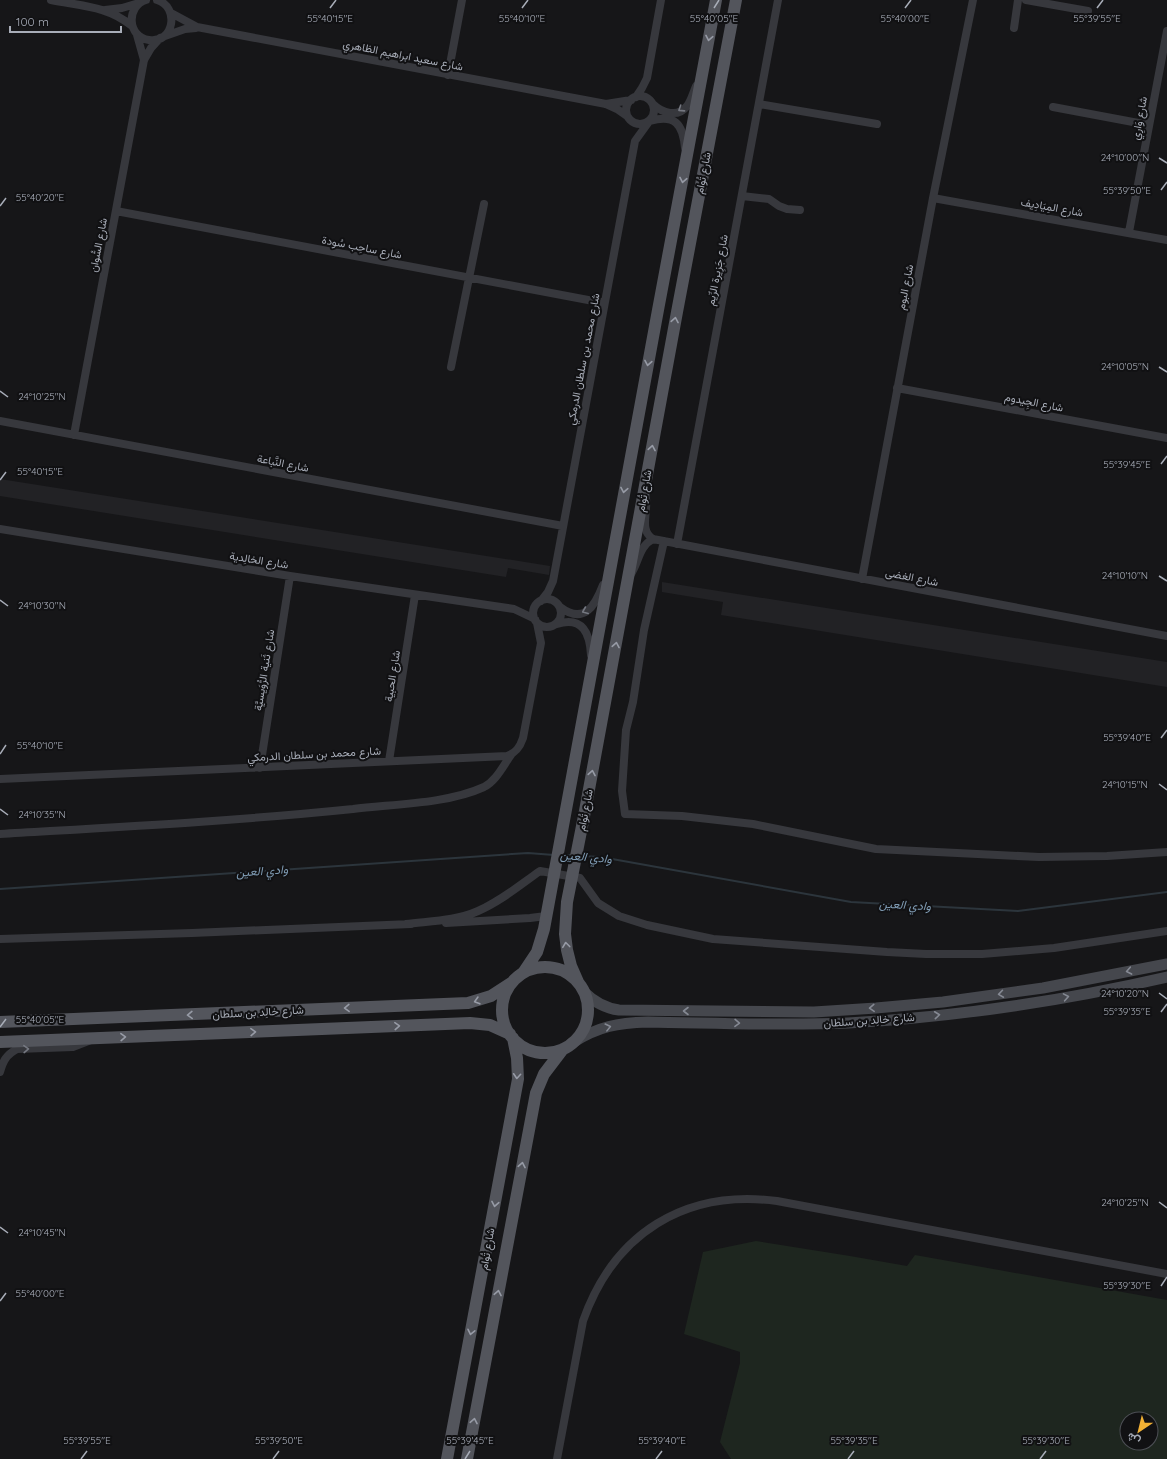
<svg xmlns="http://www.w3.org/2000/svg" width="1167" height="1459" font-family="Quicksand,Vazirmatn,sans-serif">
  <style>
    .built { fill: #222225 }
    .green { fill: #1e261f; fill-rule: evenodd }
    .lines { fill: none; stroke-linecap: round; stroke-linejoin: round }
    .stream { stroke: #2c353c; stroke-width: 2 }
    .street { stroke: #37383d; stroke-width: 8 }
    .secondary { stroke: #45474d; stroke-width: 11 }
    .primary { stroke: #53555c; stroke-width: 12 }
    .oneway { stroke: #979ba6 }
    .oneway2 { stroke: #757881 }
    .oneway3 { stroke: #858993 }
    .ticks { fill: none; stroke: #a8adb8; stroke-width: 1.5 }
    .labels { text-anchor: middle; stroke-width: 4; stroke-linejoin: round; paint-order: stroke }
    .street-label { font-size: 11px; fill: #a8adb8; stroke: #111113 }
    .water-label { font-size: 12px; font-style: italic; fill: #7f9bb3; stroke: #111113 }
    .ticks-label { font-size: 10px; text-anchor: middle; fill: #a8adb8; stroke: #111113; stroke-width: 4; stroke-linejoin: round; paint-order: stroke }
  </style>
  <rect width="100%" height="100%" fill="#161618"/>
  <path class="built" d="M0,479l550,87 -1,9 -41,-7 -2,9 -506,-81z
    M662,582l505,80v25l-446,-72 2,-13 -61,-10z"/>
  <path class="green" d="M756,1241l94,15 57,10 8,-11 252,45v159h-436l-11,-17 20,-79v-11l-56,-18 19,-82zM1127,1419h24v24h-24z"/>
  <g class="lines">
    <path class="stream" d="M562,855h10
      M580,856l21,1 250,45 167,9 149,-19
      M0,889l528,-36 26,2"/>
    <path class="street" d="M51,0c30,6 57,6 81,26
      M146,0c-20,6 -19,37 3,40 25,4 31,-33 8,-40
      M1026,0l62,11
      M105,10l17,-2 17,-5
      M171,13l26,14 409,77 11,5 10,7
      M1014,28l4,-28
      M137,35l7,25
      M165,36l20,-7 11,-1
      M448,75l14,-75
      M626 110a14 14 0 1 1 28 0a14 14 0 1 1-28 0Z
      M636,97l6,-9 5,-10 14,-78
      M606,104l25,-4
      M653,104c9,9 25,14 34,2 4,-5 6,-13 9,-20
      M759,104l118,20
      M1053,107l96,18
      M650,121c25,-7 33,3 35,27
      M742,196l27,3 10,7 8,3 13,1
      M933,198l234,42
      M116,211l488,92
      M1129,232l38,-201
      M451,367l33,-163
      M897,388l270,50
      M0,421l563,105
      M74,435l70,-375 7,-12 9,-10
      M646,498c2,15 -7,32 7,41l514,97
      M0,529l290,47 224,33 21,10
      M664,541l-20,89 -11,72 -7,28 -4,61 3,23 57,2 71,8 123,25 163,8 68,-1 60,-4
      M677,544l101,-544
      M631,574c8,-12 8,-28 22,-35
      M862,579l71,-381 40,-198
      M533 613a14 14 0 1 1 28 0a14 14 0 1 1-28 0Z
      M541,601l7,-9 5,-11 82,-440 13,-18
      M560,607c24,18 35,-1 43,-22
      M557,624c26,-8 33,10 34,31
      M389,761l26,-166
      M260,768l30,-192
      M0,779l507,-23c9,-3 13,-9 16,-18l18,-95 -4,-20
      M0,834c118,-7 236,-13 353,-25 40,-5 94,-5 131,-22 12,-6 19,-21 27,-32
      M446,923l84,-5 16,-2
      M406,924c23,-3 50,-3 72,-13 23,-10 42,-26 62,-40l40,7 18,25 21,13 28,9 66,14 174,13 39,2h56l72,-6 113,-17
      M0,939l192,-6 219,-9
      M0,1072c3,-11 6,-17 17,-23l56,-2 18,-7
      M557,1459l26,-138c31,-88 102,-132 194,-120l390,73"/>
    <path class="secondary" d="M584,992c10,10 20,16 35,18l195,2 62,-4 67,-6 100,-14 124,-24
      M572,1043c27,-17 46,-20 76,-21 67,1 133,4 200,1 107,-6 214,-22 319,-46"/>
    <path class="primary" d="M502 1010a43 43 0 1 1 86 0a43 43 0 1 1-86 0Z
      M523,973l14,-21 7,-23 114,-619 58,-310
      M578,982l-7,-16 -4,-16 -2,-16 2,-32 18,-91 92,-499 59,-312
      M0,1022l468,-19 23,-7 20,-13
      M0,1042l470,-19 20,2 20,9
      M447,1459l71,-380 -1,-21 -4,-20
      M467,1459l69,-366 8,-19 19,-25"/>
  </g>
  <defs><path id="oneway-chevron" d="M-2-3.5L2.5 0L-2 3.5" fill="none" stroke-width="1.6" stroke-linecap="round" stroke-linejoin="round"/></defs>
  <g class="oneway">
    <use href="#oneway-chevron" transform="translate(709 38) rotate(101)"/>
    <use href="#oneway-chevron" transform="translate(683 180) rotate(101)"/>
    <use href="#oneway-chevron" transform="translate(675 320) rotate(-80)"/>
    <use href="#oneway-chevron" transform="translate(648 363) rotate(100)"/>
    <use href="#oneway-chevron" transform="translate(652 448) rotate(-80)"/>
    <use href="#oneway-chevron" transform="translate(624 490) rotate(100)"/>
    <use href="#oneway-chevron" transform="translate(616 645) rotate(-80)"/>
    <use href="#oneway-chevron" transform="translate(592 773) rotate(-80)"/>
    <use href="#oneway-chevron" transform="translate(566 945) rotate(-97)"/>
    <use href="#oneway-chevron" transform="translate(477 1001) rotate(164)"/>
    <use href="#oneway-chevron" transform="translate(347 1008) rotate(178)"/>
    <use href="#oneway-chevron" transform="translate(190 1015) rotate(178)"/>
    <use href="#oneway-chevron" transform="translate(397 1026) rotate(-3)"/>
    <use href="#oneway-chevron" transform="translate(253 1032) rotate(-2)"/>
    <use href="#oneway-chevron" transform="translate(123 1037) rotate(-2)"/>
    <use href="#oneway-chevron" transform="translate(517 1076) rotate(94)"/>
    <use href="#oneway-chevron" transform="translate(522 1165) rotate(-79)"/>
    <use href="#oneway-chevron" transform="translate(495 1204) rotate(100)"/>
    <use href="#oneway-chevron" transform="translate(498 1293) rotate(-79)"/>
    <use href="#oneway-chevron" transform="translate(471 1332) rotate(102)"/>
    <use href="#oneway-chevron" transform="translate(474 1421) rotate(-79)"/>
  </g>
  <g class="oneway2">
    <use href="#oneway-chevron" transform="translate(681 109) rotate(147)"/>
    <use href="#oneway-chevron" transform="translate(585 611) rotate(157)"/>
    <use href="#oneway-chevron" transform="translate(26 1049) rotate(-2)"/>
  </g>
  <g class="oneway3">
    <use href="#oneway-chevron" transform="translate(1129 971) rotate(169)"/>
    <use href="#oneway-chevron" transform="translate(1001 994) rotate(172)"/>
    <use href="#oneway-chevron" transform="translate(1066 997) rotate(-10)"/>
    <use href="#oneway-chevron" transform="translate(872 1008) rotate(177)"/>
    <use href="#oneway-chevron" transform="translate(686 1011) rotate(-180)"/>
    <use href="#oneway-chevron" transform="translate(937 1015) rotate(-6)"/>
    <use href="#oneway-chevron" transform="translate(737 1023) rotate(1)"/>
    <use href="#oneway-chevron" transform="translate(608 1027) rotate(-14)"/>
  </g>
  <path class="ticks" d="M330,8l6,-8M522,8l6,-8M714,8l5,-8M905,8l6,-8M1097,8l6,-8M1159,158l8,5M1161,190l6,-8M0,206l6,-8M1159,367l8,5M0,391l8,6M1161,464l6,-8M0,480l6,-8M1159,576l8,5M0,600l8,6M1161,738l6,-8M0,754l6,-9M1159,784l8,6M0,809l8,6M1159,993l8,6M1161,1012l6,-8M0,1027l6,-8M1159,1202l8,6M0,1227l8,6M1161,1286l6,-9M0,1301l6,-8M81,1459l6,-8M273,1459l6,-8M465,1459l5,-8M656,1459l6,-8M848,1459l6,-8M1040,1459l6,-8"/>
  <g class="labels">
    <g class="street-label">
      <text transform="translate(403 55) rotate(11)" y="4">شارع سعيد ابراهيم الظاهري</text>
      <text transform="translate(1139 118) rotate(-79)" y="4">شارع وَارِي</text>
      <text transform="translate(703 173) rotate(-79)" y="4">شارع تُوام</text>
      <text transform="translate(1052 207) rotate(10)" y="4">شارع المِيَادِيف</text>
      <text transform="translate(98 245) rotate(-79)" y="4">شارع السُّوان</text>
      <text transform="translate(362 247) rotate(11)" y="4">شارع ساحِب سُودة</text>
      <text transform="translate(717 270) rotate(-79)" y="4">شارع جَزِيرة الرِّيم</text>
      <text transform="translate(905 287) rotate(-79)" y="4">شارع البوم</text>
      <text transform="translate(583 359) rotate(-79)" y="4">شارع محمد بن سلطان الدرمكي</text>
      <text transform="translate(1034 402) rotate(11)" y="4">شارع الجِيدوم</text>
      <text transform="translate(283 463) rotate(11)" y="4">شارع النَّباعة</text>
      <text transform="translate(644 491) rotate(-80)" y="4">شارع تُوام</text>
      <text transform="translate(259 560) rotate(9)" y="4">شارع الخالِدية</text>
      <text transform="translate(912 577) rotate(11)" y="4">شارع الغضى</text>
      <text transform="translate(264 670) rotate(-81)" y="4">شارع ثَنية الرُّوَيسيَّة</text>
      <text transform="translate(392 676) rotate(-81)" y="4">شارع الحبية</text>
      <text transform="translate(314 754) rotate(-3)" y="4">شارع محمد بن سلطان الدرمكي</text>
      <text transform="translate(585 810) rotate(-79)" y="4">شارع تُوام</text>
      <text transform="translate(258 1012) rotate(-3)" y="4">شارع خالِد بن سلطان</text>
      <text transform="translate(869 1020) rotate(-4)" y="4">شارع خالِد بن سلطان</text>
      <text transform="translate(487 1249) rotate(-80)" y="4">شارع تُوام</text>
    </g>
    <g class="water-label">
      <text transform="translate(586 857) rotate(5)" y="4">وادي العين</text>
      <text transform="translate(262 871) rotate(-4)" y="4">وادي العين</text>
      <text transform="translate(905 905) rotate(3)" y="4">وادي العين</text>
    </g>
  </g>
  <g class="ticks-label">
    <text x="330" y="22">55°40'15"E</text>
    <text x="522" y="22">55°40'10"E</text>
    <text x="714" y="22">55°40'05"E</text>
    <text x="905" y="22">55°40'00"E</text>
    <text x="1097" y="22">55°39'55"E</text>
    <text x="1125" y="161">24°10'00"N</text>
    <text x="1127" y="194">55°39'50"E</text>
    <text x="40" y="201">55°40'20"E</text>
    <text x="1125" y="370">24°10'05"N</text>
    <text x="42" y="400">24°10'25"N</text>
    <text x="1127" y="468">55°39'45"E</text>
    <text x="40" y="475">55°40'15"E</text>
    <text x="1125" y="579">24°10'10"N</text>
    <text x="42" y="609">24°10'30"N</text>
    <text x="1127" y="741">55°39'40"E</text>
    <text x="40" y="749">55°40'10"E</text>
    <text x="1125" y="788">24°10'15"N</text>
    <text x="42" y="818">24°10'35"N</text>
    <text x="1125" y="997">24°10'20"N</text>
    <text x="1127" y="1015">55°39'35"E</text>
    <text x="40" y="1023">55°40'05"E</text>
    <text x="1125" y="1206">24°10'25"N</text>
    <text x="42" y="1236">24°10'45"N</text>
    <text x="1127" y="1289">55°39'30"E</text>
    <text x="40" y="1297">55°40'00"E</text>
    <text x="87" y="1444">55°39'55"E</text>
    <text x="279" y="1444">55°39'50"E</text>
    <text x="470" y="1444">55°39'45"E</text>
    <text x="662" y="1444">55°39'40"E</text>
    <text x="854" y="1444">55°39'35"E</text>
    <text x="1046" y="1444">55°39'30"E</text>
  </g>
  <g transform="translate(1139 1431) rotate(215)"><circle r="19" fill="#111113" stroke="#4d4f55"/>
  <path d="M0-3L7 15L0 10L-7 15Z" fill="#f2b134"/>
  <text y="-6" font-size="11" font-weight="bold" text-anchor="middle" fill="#a8adb8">ش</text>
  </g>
  <path d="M10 26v6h111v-6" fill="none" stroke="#a8adb8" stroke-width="2"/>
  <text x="16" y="26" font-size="12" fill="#a8adb8" stroke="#111113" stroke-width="3" paint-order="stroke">100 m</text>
</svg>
